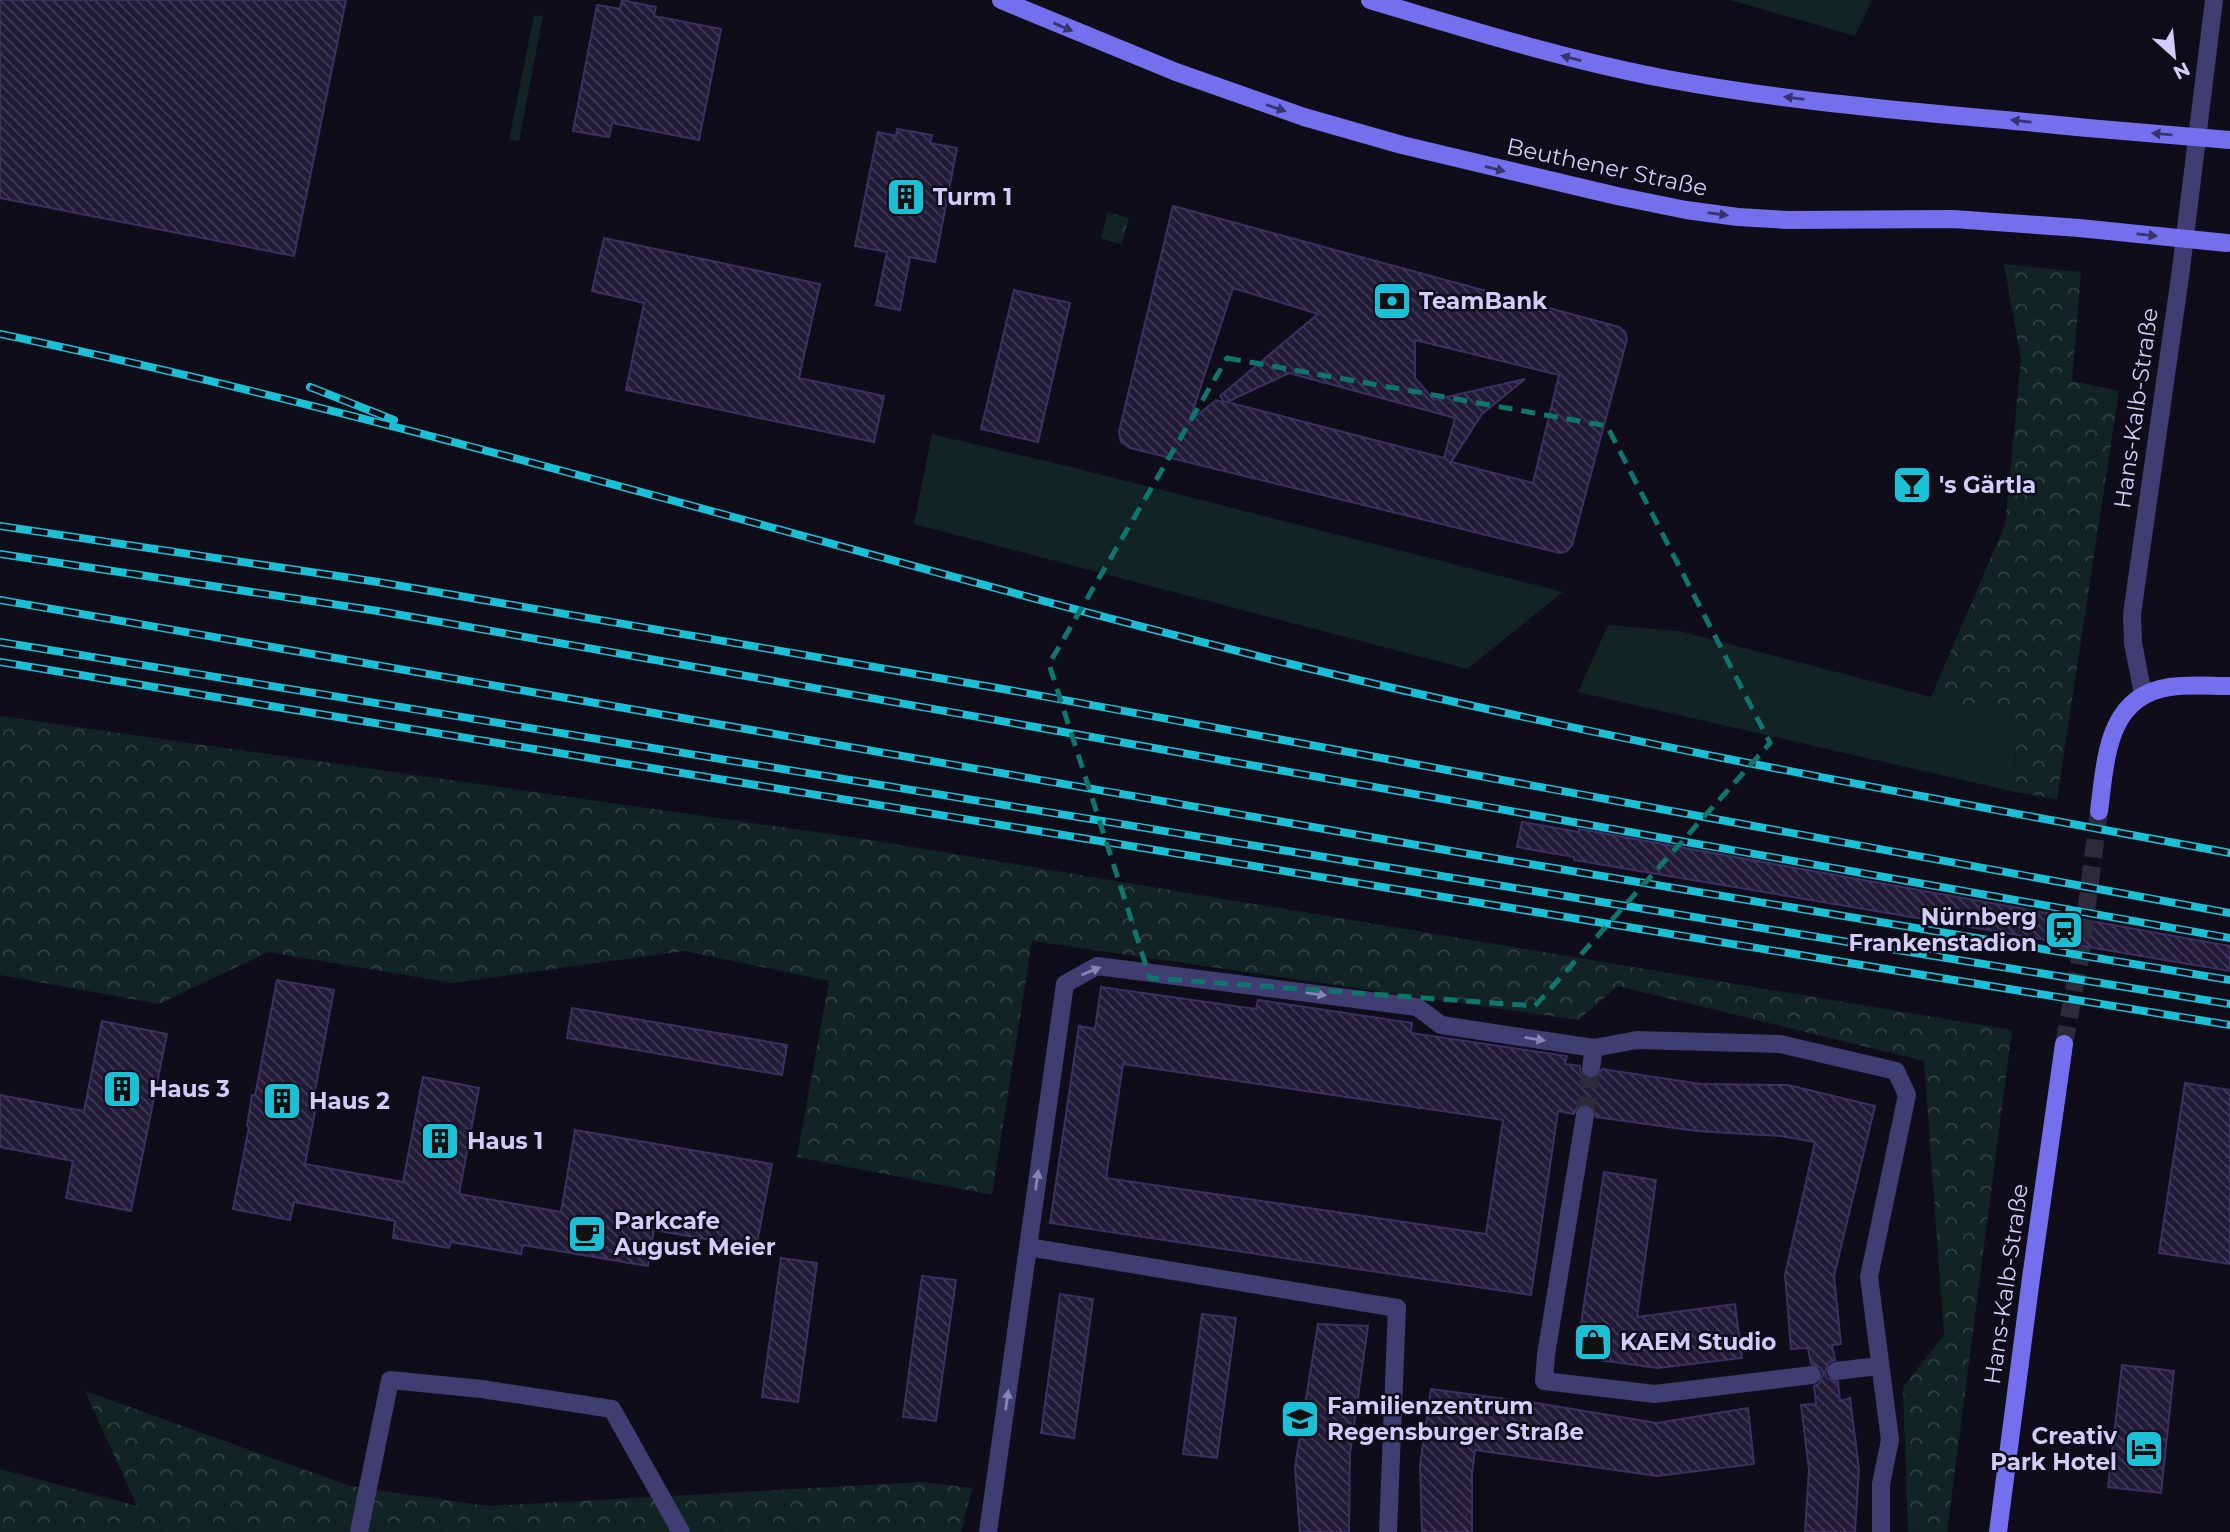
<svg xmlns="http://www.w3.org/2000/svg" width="2230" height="1532" font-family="Montserrat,sans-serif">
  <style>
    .green { fill: #112323 }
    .forest { fill: url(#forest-crowns) }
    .building { fill: url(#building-back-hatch); stroke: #3b3061; stroke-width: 2; fill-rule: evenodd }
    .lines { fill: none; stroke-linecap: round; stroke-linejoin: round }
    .pedestrian-tunnel { stroke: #2c2a3b; stroke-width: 18; stroke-dasharray: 18 9; stroke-linecap: butt }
    .secondary-tunnel { stroke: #2c2a3b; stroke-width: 18; stroke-dasharray: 18 9; stroke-linecap: butt }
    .pedestrian { stroke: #403d73; stroke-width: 18 }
    .minor { stroke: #403d73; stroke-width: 18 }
    .secondary { stroke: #746fed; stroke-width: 18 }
    .rail-casing { stroke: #1bc0d6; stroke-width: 8 }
    .rail { stroke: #0f0d1a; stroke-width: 5; stroke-dasharray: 16; stroke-linecap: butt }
    .secondary-bridge { stroke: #746fed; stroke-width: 18 }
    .oneway { fill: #37346e }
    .oneway2 { fill: #8984b6 }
    .marked { fill: none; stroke: #0f766e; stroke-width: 5; stroke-dasharray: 14 9; stroke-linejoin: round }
    .labels { text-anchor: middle; stroke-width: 5; stroke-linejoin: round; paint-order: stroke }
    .street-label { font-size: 23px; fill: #d2ccf9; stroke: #0f0d1a }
    .poi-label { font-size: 23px; font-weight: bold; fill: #d2ccf9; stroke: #0f0d1a; text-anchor: start }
  </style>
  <defs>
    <pattern id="forest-crowns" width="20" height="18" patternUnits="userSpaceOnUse" patternTransform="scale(1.75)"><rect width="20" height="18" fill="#112323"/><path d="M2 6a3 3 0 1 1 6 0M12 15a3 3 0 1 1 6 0" fill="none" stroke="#334244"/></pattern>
    <pattern id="building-back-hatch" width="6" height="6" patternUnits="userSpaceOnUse" patternTransform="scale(1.75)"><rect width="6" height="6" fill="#221b38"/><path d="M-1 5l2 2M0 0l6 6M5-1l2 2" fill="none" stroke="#413b56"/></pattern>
  </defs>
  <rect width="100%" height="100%" fill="#0f0d1a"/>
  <path class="green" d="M1730,0h142l-17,36z
    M534,15l9,1 -24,125 -10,-1z
    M932,434l143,34 488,124 -96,77 -553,-145z
    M1608,625l71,6 337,88 -1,73 -437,-100z"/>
  <path class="forest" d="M1108,212l21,6 -7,26 -21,-6z
    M2004,264l77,8 -9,109 47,10 -62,408 -42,-7 1,-73 -85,-22 74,-172 16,-166z
    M0,716l858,122 1154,192 -65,502h-39l-5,-145 41,-52 -20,-274 -306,-75 -40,34 -546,-79 -40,254 -195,-38 32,-176 -144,-30 -233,32 -184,-31 -109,52 -159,-29z
    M85,1391l265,95 138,20 433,-24 51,6 -11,44h-961v-63l137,37z"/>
  <path class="building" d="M0,0h346l-52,256 -294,-58z
    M622,0l34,7 -2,9 67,13 -22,111 -87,-17 -3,14 -36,-6 24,-126 23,4z
    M897,129l35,6 -2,8 27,5 -22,114 -25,-5 -10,53 -24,-5 11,-53 -32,-6 23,-114 18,4z
    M1173,206l446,121 6,5 2,7 -55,206 -5,6 -7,2 -430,-105 -9,-6 -2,-10zM1233,288l85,26 -98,82 4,6 -8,-2 -27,22zM1415,340l144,35 -26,108 -82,-21 31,-48 43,-35 -91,21 -19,-22zM1289,373l166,45 -11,40 -217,-56z
    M604,238l216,46 -21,94 85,18 -10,46 -248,-52 18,-87 -52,-12z
    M1014,290l56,13 -32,139 -57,-13z
    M1522,822l57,10v-3l651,117v25l-656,-111v-3l-57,-10z
    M277,980l57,10 -22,116 4,1 -11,57 98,18 20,-105 56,11 -20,106 102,18 14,-82 197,34 -16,84 -102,-18 -6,36 -125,-21 -2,9 -70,-12 -2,6 -56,-10 2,-17 -101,-19 -4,18 -57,-11 16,-82 -2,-1 5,-31 3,1z
    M1101,987l155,22 2,-9 154,23 -1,10 156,23 -2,8 15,2 1,7 8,6 7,-1 6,-9 99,15 87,1 87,21 -41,170 7,68 -9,1 3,15 -6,2 -4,10 2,6 11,4 2,19 10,-3 9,71 -4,63h-50l4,-62 -8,-65 15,-1 -2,-18 5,-2 4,-10 -2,-6 -10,-4 -3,-16 -17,1 -6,-74 30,-133 -34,-6 -84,-5 -101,-14 -3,-10 -7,-3 -9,3 -3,7 -16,-3 -27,184 -481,-72 29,-197 16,3zM1123,1064l380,56 -17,114 -380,-56z
    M572,1008l215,37 -5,30 -215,-37z
    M102,1021l65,13 -36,177 -65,-13 7,-37 -73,-14v-52l84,16z
    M2185,1083l45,7v174l-71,-11z
    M1604,1172l52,8 -19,137 98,-13 7,54 -84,10 -82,-11z
    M781,1258l36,5 -19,139 -36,-5z
    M922,1276l34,4 -20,141 -33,-4z
    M1060,1294l33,5 -19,139 -33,-5z
    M1202,1314l34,4 -19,140 -34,-4z
    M1318,1324l50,2 -18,128 -1,78h-49l-5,-65z
    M2122,1365l52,6 -13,122 -53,-6z
    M1431,1389l105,14 121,20 91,-15 6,56 -97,12 -182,-26 -3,24v58h-50l-2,-68z"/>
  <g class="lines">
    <path class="pedestrian-tunnel" d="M1585,1115l6,-47"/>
    <path class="secondary-tunnel" d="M2064,1044l16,-86 19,-147"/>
    <path class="pedestrian" d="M1591,1068l3,-20
      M1585,1115l-39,240 -2,26 111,13 157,-19
      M1028,1247l369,61
      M1836,1371l43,-5"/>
    <path class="minor" d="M2143,694l-10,-51 -1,-29 48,-337 34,-277
      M359,1532l31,-152 92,9 130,20 69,123
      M988,1532l77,-548 32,-18 320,41 24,18 153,23 43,-8 143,4 116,27 11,24 -38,182 21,163 -9,44v48
      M1388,1532l9,-224"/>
    <path class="secondary" d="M1001,0l175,72 128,45 98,28 215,51 69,14 52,7 50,3 165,-1 126,9
      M1370,0c98,29 196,60 297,79 139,26 281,35 421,49
      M2099,811c7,-51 7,-115 71,-124 19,-3 40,-1 60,-1
      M1998,1532l33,-254 33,-234"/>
    <g class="rail-casing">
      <path id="rail" d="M0,334c432,90 854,223 1282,328 314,76 631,133 948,191
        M310,387l84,33
        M0,526l378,56 631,108 1221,223
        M0,554l378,57 1852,327
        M0,600l1463,253 767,127
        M0,642l2230,362
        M0,662l2230,363"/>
    </g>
    <use href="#rail" class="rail"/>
    <path class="secondary-bridge" d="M2088,128l142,12
      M2079,228l148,15"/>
  </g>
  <defs><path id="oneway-solid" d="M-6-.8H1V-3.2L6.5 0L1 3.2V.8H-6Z" transform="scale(1.75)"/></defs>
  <g class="oneway">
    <use href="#oneway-solid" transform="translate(1063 27) rotate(23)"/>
    <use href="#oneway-solid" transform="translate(1571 58) rotate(-166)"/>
    <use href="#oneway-solid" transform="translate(1794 98) rotate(-173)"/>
    <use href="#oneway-solid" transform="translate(1276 108) rotate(19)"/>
    <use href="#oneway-solid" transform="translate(2021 121) rotate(-174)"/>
    <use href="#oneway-solid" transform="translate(2162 134) rotate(-175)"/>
    <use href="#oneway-solid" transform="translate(1495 169) rotate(14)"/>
    <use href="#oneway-solid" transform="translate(1718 214) rotate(8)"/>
    <use href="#oneway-solid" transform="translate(2147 235) rotate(6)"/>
  </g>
  <g class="oneway2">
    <use href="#oneway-solid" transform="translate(1091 971) rotate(-22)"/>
    <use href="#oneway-solid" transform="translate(1316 994) rotate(8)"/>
    <use href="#oneway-solid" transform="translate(1535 1039) rotate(9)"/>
    <use href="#oneway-solid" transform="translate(1037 1180) rotate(-82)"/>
    <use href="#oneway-solid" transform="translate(1007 1400) rotate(-82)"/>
  </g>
  <path class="marked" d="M1227,358l380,68 163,317 -235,263 -385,-28 -101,-314z"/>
  <defs>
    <g id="building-square" transform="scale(2.0125)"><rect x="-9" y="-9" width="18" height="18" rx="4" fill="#1bc0d6" stroke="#0f0d1a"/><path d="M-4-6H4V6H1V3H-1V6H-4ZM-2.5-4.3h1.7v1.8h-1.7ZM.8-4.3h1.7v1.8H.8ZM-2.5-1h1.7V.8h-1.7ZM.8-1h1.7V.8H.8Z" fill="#111"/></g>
    <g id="bank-square" transform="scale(2.0125)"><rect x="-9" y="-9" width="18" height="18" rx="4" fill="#1bc0d6" stroke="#0f0d1a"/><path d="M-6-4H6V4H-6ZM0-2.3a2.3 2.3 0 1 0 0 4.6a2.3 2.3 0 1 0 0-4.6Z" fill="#111"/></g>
    <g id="bar-square" transform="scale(2.0125)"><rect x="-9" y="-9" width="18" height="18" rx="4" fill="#1bc0d6" stroke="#0f0d1a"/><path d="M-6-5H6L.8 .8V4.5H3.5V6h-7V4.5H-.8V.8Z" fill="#111"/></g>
    <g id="station-square" transform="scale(2.0125)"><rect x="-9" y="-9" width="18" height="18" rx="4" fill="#1bc0d6" stroke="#0f0d1a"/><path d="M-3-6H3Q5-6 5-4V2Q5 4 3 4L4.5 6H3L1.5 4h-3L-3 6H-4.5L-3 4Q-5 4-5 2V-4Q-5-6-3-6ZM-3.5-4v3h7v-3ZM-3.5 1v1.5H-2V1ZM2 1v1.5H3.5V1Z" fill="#111"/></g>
    <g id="cafe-square" transform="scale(2.0125)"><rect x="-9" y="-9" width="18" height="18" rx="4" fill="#1bc0d6" stroke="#0f0d1a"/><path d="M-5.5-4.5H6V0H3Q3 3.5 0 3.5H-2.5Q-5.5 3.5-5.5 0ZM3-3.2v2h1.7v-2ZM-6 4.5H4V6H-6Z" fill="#111"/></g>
    <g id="shop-square" transform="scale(2.0125)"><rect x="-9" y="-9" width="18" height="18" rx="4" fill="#1bc0d6" stroke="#0f0d1a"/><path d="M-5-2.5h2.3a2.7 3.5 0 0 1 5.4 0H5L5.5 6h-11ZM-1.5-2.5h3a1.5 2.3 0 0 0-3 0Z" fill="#111"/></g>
    <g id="school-square" transform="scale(2.0125)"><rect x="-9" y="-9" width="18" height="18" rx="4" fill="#1bc0d6" stroke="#0f0d1a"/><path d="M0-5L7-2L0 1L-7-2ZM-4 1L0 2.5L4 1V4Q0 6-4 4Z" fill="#111"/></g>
    <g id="hotel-square" transform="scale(2.0125)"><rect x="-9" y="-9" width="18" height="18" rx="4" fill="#1bc0d6" stroke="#0f0d1a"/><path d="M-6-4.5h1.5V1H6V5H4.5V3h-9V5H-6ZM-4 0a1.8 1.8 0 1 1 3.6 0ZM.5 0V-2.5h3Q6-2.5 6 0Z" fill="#111"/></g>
  </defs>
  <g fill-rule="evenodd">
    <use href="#building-square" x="906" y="197"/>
    <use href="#bank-square" x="1392" y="301"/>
    <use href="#bar-square" x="1912" y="485"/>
    <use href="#station-square" x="2064" y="930"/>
    <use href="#building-square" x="122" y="1089"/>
    <use href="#building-square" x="282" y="1101"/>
    <use href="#building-square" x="440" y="1141"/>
    <use href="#cafe-square" x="587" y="1234"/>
    <use href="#shop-square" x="1593" y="1342"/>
    <use href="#school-square" x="1300" y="1419"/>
    <use href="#hotel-square" x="2144" y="1449"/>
  </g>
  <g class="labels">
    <g class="street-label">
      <text transform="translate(1607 167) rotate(12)" y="8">Beuthener Straße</text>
      <text transform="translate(2136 408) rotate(-82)" y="8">Hans-Kalb-Straße</text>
      <text transform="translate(2006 1284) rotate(-82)" y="8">Hans-Kalb-Straße</text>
    </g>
    <g class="poi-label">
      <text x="933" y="205">Turm 1</text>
      <text x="1419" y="309">TeamBank</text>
      <text x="1939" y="493">'s Gärtla</text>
      <text x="2037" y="925" text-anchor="end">Nürnberg<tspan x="2037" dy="26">Frankenstadion</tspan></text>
      <text x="149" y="1097">Haus 3</text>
      <text x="309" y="1109">Haus 2</text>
      <text x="467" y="1149">Haus 1</text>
      <text x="614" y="1229">Parkcafe<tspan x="614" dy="26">August Meier</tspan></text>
      <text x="1620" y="1350">KAEM Studio</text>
      <text x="1327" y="1414">Familienzentrum<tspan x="1327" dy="26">Regensburger Straße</tspan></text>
      <text x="2117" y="1444" text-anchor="end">Creativ<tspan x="2117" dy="26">Park Hotel</tspan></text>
    </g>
  </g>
  <g transform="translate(2174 56) rotate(153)" stroke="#0f0d1a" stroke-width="5" paint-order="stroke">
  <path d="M0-5L12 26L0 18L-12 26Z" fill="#d2ccf9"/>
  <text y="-10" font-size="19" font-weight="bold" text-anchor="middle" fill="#d2ccf9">N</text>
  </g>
</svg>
